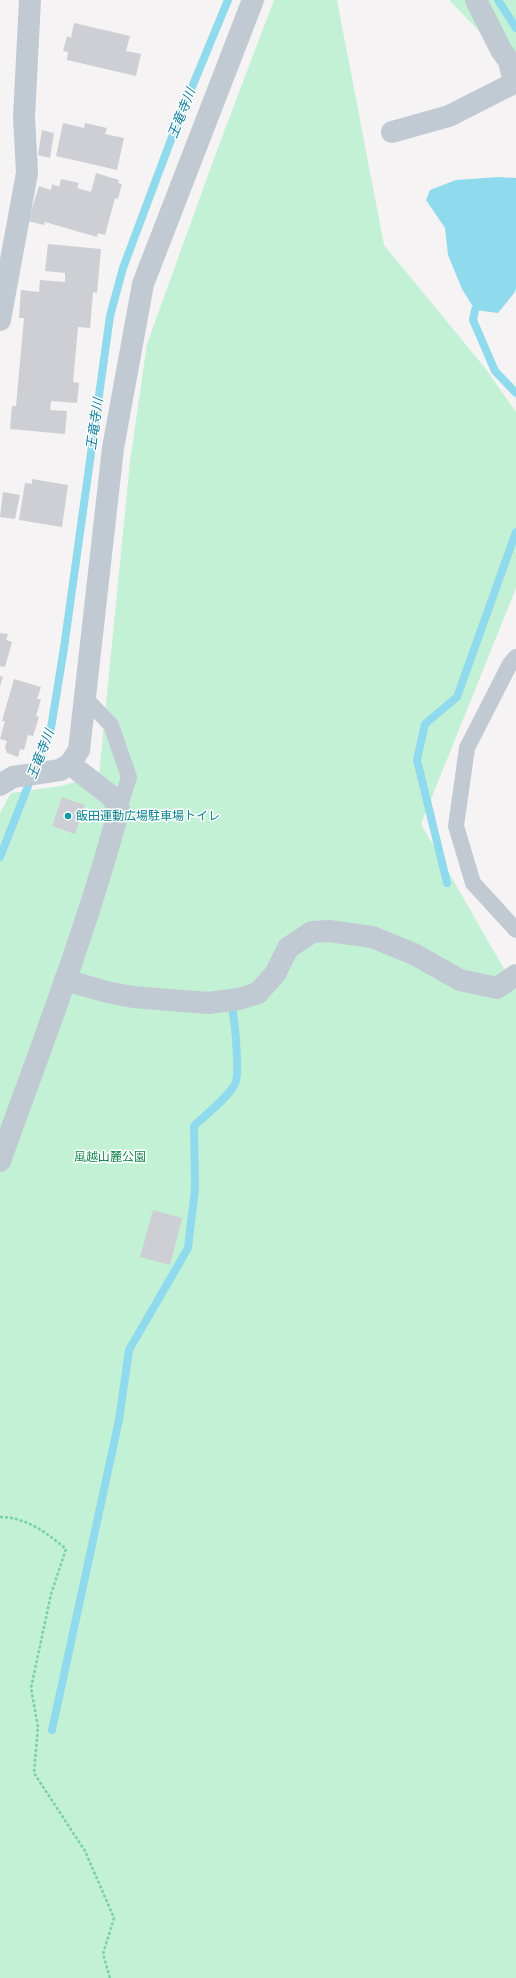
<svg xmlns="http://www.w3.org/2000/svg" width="516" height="1978" font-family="Karla,'Noto Sans JP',sans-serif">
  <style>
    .green { fill: #c3f1d5 }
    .water { fill: #90daee }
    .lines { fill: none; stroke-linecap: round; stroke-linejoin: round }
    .stream { stroke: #90daee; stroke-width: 8 }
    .building { fill: #cdcfd5 }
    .path { stroke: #7ad0a6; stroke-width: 2.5; stroke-dasharray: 3 2; stroke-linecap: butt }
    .service { stroke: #c1cad2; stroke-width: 16 }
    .minor { stroke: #c1cad2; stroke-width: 22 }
    .culture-dot { fill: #0f9aa8; stroke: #fff; stroke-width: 1.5 }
    .labels { text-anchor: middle; stroke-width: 3; stroke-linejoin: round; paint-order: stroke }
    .culture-label { font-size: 12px; fill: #0d838f; stroke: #fff; text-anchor: start }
    .park-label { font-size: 12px; fill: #17864f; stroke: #fff }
    .water-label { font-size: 13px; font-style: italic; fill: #0c7c9b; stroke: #fff }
  </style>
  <rect width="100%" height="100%" fill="#f5f3f3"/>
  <path class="green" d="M274,0h63l47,245 101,123 31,44v176l-95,236 95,166v988h-516v-1165l11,-20 50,-7 38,-11 31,-313 17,-118 69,-191z
    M449,0h67v69z"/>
  <path class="water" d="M498,177l18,1v109l-1,5 -17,21 -23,-3 -13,-21 -14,-34 -3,-27 -19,-28 4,-10 26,-10z"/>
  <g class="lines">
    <path class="stream" d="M498,0l18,28
      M475,310l-2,10 22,51 21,22
      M0,857l51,-129 13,-80 46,-332 13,-48 55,-147 50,-121
      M447,883l-30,-123 8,-36 32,-27 59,-165
      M52,1730l67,-310 10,-70 59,-102 7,-59 -1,-63c13,-13 32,-26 41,-42 5,-9 0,-59 -2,-71"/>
  </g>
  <path class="building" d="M74,23l56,13 -4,15 15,3 -5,22 -69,-16 1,-8 -5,-1 4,-15 4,2z
    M63,123l21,5 1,-5 22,5 -2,6 19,4 -7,32 -61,-14z
    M42,130l12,3 -4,25 -12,-3z
    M96,173l23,7 -1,3 4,1 -4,15 -3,-1 -10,37 -7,-2 -1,4 -52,-15 -1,3 -16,-4 11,-35 12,4 1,-6 7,3 2,-8 18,4 -2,5 14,4z
    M48,244l53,5 -4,44 -4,-1 -3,36 -12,-1 -5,55 6,1 -2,20 -26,-2 -1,9 17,1 -2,23 -55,-5 2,-23h4l8,-88h-5l2,-28 18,2 1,-12 25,2v-9l-20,-2z
    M32,479l36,6 -6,42 -43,-7 6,-37 7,1z
    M3,492l17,3 -5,24 -15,-2z
    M0,633l8,1 -2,6 6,2 -7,25 -5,-1z
    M0,676l3,1 -3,9z
    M14,679l27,8 -4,12h4l-5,17 3,1 -6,19 -5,-1 -4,15 -4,-1 -2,8 -11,-4 -2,-6 2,-6 -7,-2 5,-18h-3z
    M62,797l23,8 -10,29 -23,-8z
    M153,1210l29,8 -12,47 -30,-8z"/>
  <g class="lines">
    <path class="path" d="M0,1517c26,0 47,16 66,32l-15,45 -20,94 7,39 -4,46 51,78 29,67 -11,36 7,24"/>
    <path class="service" d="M516,657l-6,7 -43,84 -11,78 17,57 43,47
      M85,698l26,27 18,52 -10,32"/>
    <path class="minor" d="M392,132l57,-16 65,-33 -5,-22 -8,-11 -25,-50
      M0,320l27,-147 -3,-56 6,-117
      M0,785l13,-8 47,-7 10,-6 9,-14 34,-302 30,-164 110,-284
      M65,980l42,12 26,5 75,6 31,-4 19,-6 17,-19 13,-26 24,-16 17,-1 43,6 42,17 46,26 37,8 19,-13
      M0,1161c42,-117 87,-232 119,-352l-8,-13 -41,-32"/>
  </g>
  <circle class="culture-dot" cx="68" cy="816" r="4"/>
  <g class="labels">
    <g class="culture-label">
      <text x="76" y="820">飯田運動広場駐車場トイレ</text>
    </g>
    <g class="park-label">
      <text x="110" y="1161">風越山麓公園</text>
    </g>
    <g class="water-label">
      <text transform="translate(181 113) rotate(-68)" y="5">王竜寺川</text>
      <text transform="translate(94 424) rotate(-82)" y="5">王竜寺川</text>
      <text transform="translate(40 754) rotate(-69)" y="5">王竜寺川</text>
    </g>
  </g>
</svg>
